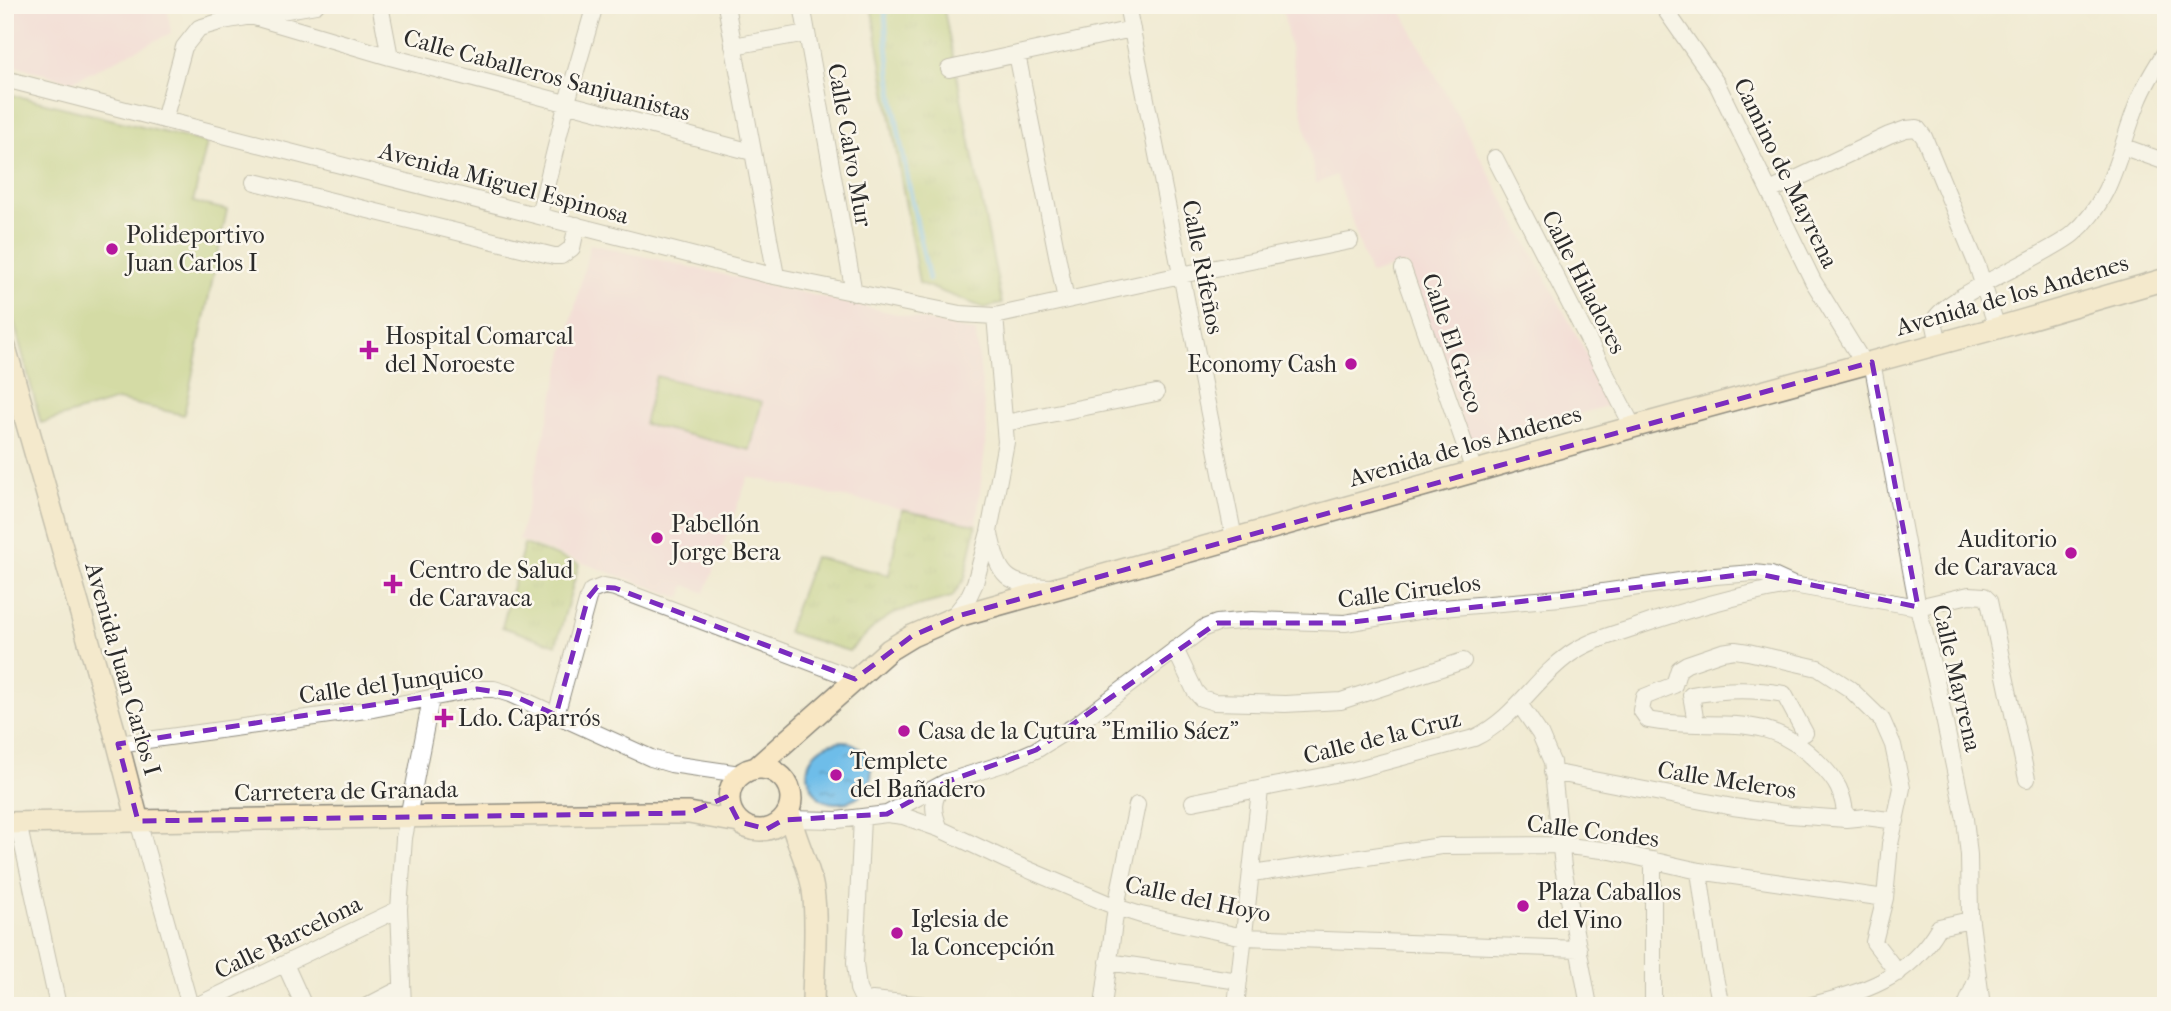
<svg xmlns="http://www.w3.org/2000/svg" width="2171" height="1011" font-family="'IM FELL French Canon',serif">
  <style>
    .built { fill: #f5cfda }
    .park { fill: url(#park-tufts); stroke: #6e7a4c; stroke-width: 2 }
    .pitch { fill: #b1c86d; stroke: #6e7a4c; stroke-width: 2 }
    .water { fill: url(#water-ripples); stroke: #4c748a; stroke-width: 2 }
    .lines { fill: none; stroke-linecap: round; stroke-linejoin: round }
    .stream { stroke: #6ebde9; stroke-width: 5 }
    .street-casing { stroke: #8e8b7f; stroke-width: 18 }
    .secondary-casing { stroke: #8e8b7f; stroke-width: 24 }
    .street { stroke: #fff; stroke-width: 16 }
    .secondary { stroke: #f9e7c3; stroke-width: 21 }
    .marked { fill: none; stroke: #7b2cbf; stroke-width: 5; stroke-dasharray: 14 9; stroke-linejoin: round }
    .poi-dot { fill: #b5179e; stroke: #fbf7ec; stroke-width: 2.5 }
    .labels { text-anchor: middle; stroke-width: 5; stroke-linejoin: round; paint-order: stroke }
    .street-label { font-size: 24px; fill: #2b2b2b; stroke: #fbf7ec }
    .poi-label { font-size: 24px; fill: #2b2b2b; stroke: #fbf7ec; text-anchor: start }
  </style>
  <defs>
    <pattern id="park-tufts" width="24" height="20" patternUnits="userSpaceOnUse" patternTransform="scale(1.75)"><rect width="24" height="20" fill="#b1c86d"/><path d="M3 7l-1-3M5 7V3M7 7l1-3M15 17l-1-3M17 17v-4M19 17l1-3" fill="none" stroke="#98ac5f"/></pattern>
    <pattern id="water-ripples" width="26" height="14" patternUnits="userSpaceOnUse" patternTransform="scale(1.75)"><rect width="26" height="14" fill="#6ebde9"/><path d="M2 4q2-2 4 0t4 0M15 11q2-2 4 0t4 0" fill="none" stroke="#5b9abd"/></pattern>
  </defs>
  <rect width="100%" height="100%" fill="#fbf7ec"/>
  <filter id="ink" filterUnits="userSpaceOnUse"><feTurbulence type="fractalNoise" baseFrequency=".0143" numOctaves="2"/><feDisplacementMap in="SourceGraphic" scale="14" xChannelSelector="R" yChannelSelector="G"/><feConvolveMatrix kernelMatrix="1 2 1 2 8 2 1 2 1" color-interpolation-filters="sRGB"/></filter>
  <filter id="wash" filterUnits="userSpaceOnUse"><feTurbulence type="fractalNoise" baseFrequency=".00686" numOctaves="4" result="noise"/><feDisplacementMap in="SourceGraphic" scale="28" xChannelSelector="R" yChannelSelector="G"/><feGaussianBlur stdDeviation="1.57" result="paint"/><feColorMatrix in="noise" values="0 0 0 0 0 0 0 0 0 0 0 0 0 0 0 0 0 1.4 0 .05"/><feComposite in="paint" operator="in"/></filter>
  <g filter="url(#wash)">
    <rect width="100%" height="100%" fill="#f1ebd3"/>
    <path class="built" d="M5,5h162l4,28 -100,49 -66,-20z
      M1311,5h87l216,399 -144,41 -64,-181 -36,10 -34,-99 -20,9 -33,-173z
      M590,244l386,88 11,100 -11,93 -228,-48 -43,116 -20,-8 -4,13 -162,-58z"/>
    <path class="park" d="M871,5h72l59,299 -18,4 -65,-25z
      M902,510l74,15 -11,53 -13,19 -56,15 -19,12 -28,27 -62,-19 27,-75 75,18z
      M524,544l55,20 -23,81 -54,-18z"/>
    <path class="pitch" d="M5,93l202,50 -14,59 34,8 -43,205 -67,-15 -76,23 -36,-135z
      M656,376l106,26 -12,48 -106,-26z"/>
    <path class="water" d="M844,741c22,5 37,30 20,51 -10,12 -38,16 -48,2 -19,-28 -2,-51 28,-53z"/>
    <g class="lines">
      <path class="stream" d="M885,5c2,93 25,184 44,274"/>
    </g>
  </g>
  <g filter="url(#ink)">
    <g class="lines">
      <g class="street-casing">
        <path id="street" d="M380,5l10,52
          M726,5l50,271
          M802,5l52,288
          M1127,5l107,533
          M1662,5l55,79 96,197 51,83
          M251,16l139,41 362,95
          M733,46l74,-13
          M1017,54l49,246
          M949,69l183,-40
          M5,79l764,196 191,39 35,2 186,-41 169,-34
          M164,120l20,-73 15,-19 24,-7 93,-16
          M2124,147l42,15
          M1495,158l138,269
          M255,182l299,74h7l11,-8 5,-23
          M1770,191l119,-56 17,-6 11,-1 7,9 53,128 20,63
          M539,215l28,-113 28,-97
          M1403,269l71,202
          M1939,344l-5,-23c9,-24 113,-65 139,-87 40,-34 46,-85 65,-132 7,-18 17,-34 28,-51
          M1872,362l46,245 18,73 29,139 4,36 1,60 12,91
          M1005,423l151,-30
          M990,534c9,43 16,51 61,53
          M952,618l16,-20 7,-15 14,-51 17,-90 -11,-126
          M1175,649l20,42 6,7 13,4 71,2 56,-3 122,-40
          M1520,705l20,29 12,28 11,105 26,139
          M556,715l32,-117 3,-7 13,-5 11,2 240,91
          M1696,723l-5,-28c32,-6 61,-7 93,-1l21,39
          M118,744l255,-35 104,-20h17l16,5 141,64 20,6 69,10
          M1552,772l181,35 57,8 56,4 20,-2 30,4
          M1193,802l161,-32 120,-32c42,-20 60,-59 96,-84 19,-13 41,-19 63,-26 52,-18 106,-33 160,-43
          M887,814l59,-32 60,-19 30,-13 40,-25 128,-97 13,-5 35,-3 93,3 85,-14 131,-11 154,-22 39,-3 17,2 22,10 125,22 51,-12 15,1 5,5 38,178
          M862,818l-7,145 3,26 8,17
          M784,819l53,1 50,-6 16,2 37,13 68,32 108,46 25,8 103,22 335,12
          M1846,819c-3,-27 -8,-37 -27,-56 -55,-57 -105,-30 -171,-43l-7,-10 3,-13 30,-12 5,-16 8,-5 35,-12 13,-2 13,2 70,16 32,21 32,31 11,25 9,43 -12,56 -5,54 -11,44 24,31
          M138,821l52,185
          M18,823l40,183
          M940,829c-8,-18 -9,-30 4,-45
          M1653,860v146
          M1699,871l12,87 10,48
          M1252,874l189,-28 118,-1 52,6 88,20 186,27
          M1108,962l131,19
          M285,964l19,42
          M866,1002l6,-2 65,6
          M196,1006l203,-97
          M367,1006l35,-18
          M403,1006l-4,-97 5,-71 27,-139
          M1103,1006l13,-99 21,-102
          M1236,1006l24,-216
          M1808,1006c56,-14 101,-27 131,-79l31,-7
          M1966,1006l12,-30"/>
      </g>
      <g class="secondary-casing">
        <path id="secondary" d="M5,347l113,397 20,77
          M729 799a31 31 0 1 1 62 0a31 31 0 1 1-62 0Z
          M756,768l133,-118 23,-14 46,-20 675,-189 364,-99 169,-49
          M789,810c4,28 20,52 24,80 5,33 0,81 0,116
          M5,823l642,-10h42l50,9"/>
      </g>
      <use href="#street" class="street"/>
      <use href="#secondary" class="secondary"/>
    </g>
  </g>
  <path d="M0 0H2171V1011H0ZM1872,362l46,245 -164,-34 -409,50h-128l-181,127 -90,32 -59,32 -104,6 -16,9 -28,-7 -13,-25 -37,16 -551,8 -20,-77 359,-55 33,5 46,21 32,-117 9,-11 18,1 240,91 57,-43 46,-20z" fill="#f1ebd3" fill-opacity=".55" fill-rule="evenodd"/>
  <path class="marked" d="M1872,362l46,245 -164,-34 -409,50h-128l-181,127 -90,32 -59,32 -104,6 -16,9 -28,-7 -13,-25 -37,16 -551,8 -20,-77 359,-55 33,5 46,21 32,-117 9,-11 18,1 240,91 57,-43 46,-20z"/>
  <g class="poi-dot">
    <circle cx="112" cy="249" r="7"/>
    <path d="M365.5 339.5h7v7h7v7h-7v7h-7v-7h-7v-7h7z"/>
    <circle cx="1351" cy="364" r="7"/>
    <circle cx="657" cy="538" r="7"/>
    <circle cx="2071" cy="553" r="7"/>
    <path d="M389.5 573.5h7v7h7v7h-7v7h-7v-7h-7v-7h7z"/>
    <path d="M440.5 707.5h7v7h7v7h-7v7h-7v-7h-7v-7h7z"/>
    <circle cx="904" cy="731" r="7"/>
    <circle cx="836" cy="775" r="7"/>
    <circle cx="1523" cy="906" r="7"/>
    <circle cx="897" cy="933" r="7"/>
  </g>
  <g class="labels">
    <g class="street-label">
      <text transform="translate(547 75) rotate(15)" y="8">Calle Caballeros Sanjuanistas</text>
      <text transform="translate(850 145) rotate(80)" y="8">Calle Calvo Mur</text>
      <text transform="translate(1786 173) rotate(64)" y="8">Camino de Mayrena</text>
      <text transform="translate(504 183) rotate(15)" y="8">Avenida Miguel Espinosa</text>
      <text transform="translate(1203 267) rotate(79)" y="8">Calle Rifeños</text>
      <text transform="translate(1584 282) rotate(63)" y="8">Calle Hiladores</text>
      <text transform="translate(2012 295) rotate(-16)" y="8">Avenida de los Andenes</text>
      <text transform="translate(1453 343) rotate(71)" y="8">Calle El Greco</text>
      <text transform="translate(1465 446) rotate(-16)" y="8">Avenida de los Andenes</text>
      <text transform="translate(1409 591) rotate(-7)" y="8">Calle Ciruelos</text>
      <text transform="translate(123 669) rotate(74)" y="8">Avenida Juan Carlos I</text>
      <text transform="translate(1957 678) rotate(77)" y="8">Calle Mayrena</text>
      <text transform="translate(391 683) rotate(-8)" y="8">Calle del Junquico</text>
      <text transform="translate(1382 737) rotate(-14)" y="8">Calle de la Cruz</text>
      <text transform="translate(1727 780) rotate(9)" y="8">Calle Meleros</text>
      <text transform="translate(346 791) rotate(-1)" y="8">Carretera de Granada</text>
      <text transform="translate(1593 831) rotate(7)" y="8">Calle Condes</text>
      <text transform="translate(1198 899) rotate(12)" y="8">Calle del Hoyo</text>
      <text transform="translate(288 937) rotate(-26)" y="8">Calle Barcelona</text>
    </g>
    <g class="poi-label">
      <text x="126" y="243">Polideportivo<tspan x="126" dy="28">Juan Carlos I</tspan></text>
      <text x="385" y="344">Hospital Comarcal<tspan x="385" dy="28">del Noroeste</tspan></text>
      <text x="1337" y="372" text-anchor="end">Economy Cash</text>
      <text x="671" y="532">Pabellón<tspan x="671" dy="28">Jorge Bera</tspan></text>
      <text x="2057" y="547" text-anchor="end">Auditorio<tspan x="2057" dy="28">de Caravaca</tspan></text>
      <text x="409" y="578">Centro de Salud<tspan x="409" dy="28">de Caravaca</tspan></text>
      <text x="458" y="726">Ldo. Caparrós</text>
      <text x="918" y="739">Casa de la Cutura "Emilio Sáez"</text>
      <text x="850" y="769">Templete<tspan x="850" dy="28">del Bañadero</tspan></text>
      <text x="1537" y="900">Plaza Caballos<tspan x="1537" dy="28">del Vino</tspan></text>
      <text x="911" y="927">Iglesia de<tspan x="911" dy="28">la Concepción</tspan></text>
    </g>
  </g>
  <rect width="2171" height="1011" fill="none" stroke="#fbf7ec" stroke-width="28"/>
</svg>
